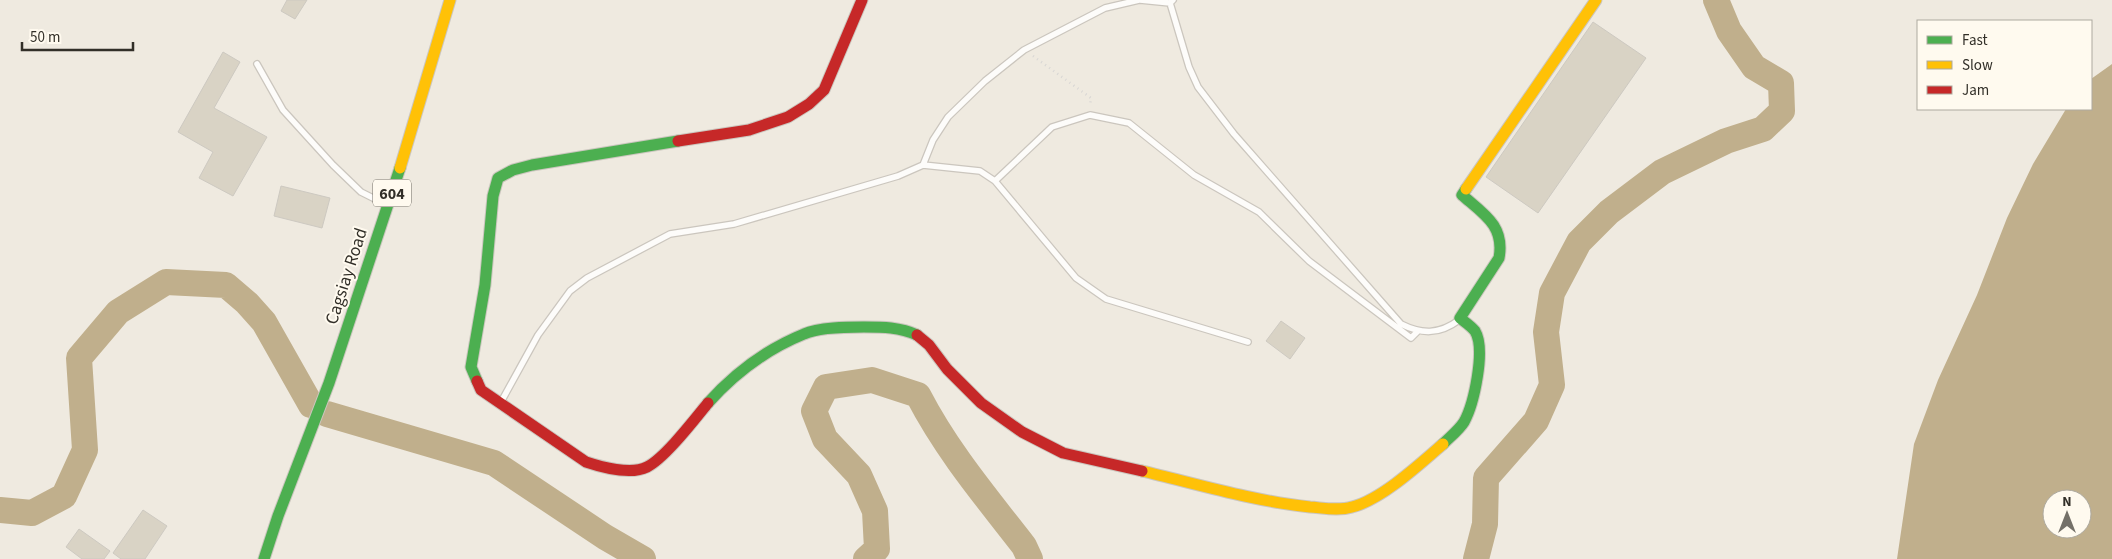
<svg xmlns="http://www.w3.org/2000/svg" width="2112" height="559" font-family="'Source Sans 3',sans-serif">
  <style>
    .water { fill: #c0af8c; fill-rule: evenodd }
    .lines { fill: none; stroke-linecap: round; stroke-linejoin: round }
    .river { stroke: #c0af8c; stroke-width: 26 }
    .building { fill: #d9d3c5; stroke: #cdc9c1 }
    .lane-casing { stroke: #cbc6be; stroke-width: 8 }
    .fast-casing { stroke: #cbc6be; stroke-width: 13 }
    .slow-casing { stroke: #cbc6be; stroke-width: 13 }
    .jam-casing { stroke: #cbc6be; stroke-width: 13 }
    .path { stroke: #d8d6d4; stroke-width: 2.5; stroke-dasharray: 1 4; stroke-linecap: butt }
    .lane { stroke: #fdfcfa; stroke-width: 5.5 }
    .fast { stroke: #4caf50; stroke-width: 11 }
    .slow { stroke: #ffc107; stroke-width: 11 }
    .jam { stroke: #c62828; stroke-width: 11 }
    .labels { text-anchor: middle; stroke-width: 4; stroke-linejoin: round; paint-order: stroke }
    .shield { fill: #fffaef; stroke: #706c64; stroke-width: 1 }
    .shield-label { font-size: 16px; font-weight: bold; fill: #322f28 }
    .street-label { font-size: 18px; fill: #322f28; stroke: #fffaef }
  </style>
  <rect width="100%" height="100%" fill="#efeae0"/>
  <path class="water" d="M2112,64v495h-215l17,-115 24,-64 39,-85 30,-77 26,-54 33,-55h25v-30zM2052,499h30v30h-30z"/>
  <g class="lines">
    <path class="river" d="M327,414l167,49 111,74 38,22
      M0,510l32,3 32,-17 21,-46 -6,-92 39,-46 48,-30 60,3 21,18 17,19 47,83
      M866,559l11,-10 -2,-38 -16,-36 -34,-36 -11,-28 12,-24 46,-7 46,15c29,56 68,102 106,151l6,13
      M1476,559l9,-35 1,-46 50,-57 16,-36 -6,-53 6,-39 27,-51 30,-30 53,-40 64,-31 37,-12 19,-18 -1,-28 -27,-16 -25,-36 -13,-31"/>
  </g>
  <path class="building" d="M287,0h20l-12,19 -14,-8z
    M1593,22l53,36 -108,155 -52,-36z
    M223,52l17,10 -26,46 53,29 -34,59 -34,-18 14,-26 -35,-20z
    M281,186l49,12 -8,30 -48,-12z
    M1281,321l24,17 -15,21 -24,-18z
    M143,510l24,16 -22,33h-24l-8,-6z
    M79,529l31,22 -6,8h-22l-16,-12z"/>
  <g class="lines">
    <g class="lane-casing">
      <path id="lane" d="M1140,0l30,3 3,-3
        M1170,3l19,64 9,20 36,47 167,190c20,10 38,11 58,-4
        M257,64l26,46 50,55 28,27 24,12
        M923,165l57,6 15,10 81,97 30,21 142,43
        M995,181l57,-54 38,-12 39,8 65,52 65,37 50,49 102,77 6,-6
        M501,402l37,-67 32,-44 17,-13 83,-44 64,-10 164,-48 25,-11 10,-25 15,-23 37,-36 39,-31 81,-42 34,-8"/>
    </g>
    <g class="fast-casing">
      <path id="fast" d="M477,381l-6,-14 14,-82 8,-89 5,-18 15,-8 19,-5 146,-24
        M708,403c26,-29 59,-54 96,-69 15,-7 43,-7 60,-7 18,0 36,0 53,8
        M1443,444c7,-7 16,-14 21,-22 10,-18 22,-73 11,-91 -4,-5 -10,-9 -15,-13l39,-60c6,-32 -15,-44 -37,-63l4,-6
        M264,559l14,-43 51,-133 71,-215"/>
    </g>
    <g class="slow-casing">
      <path id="slow" d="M400,168l50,-168
        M1466,189l130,-189
        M1142,471c55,13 111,30 168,36 14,1 29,4 42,0 29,-7 68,-43 91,-63"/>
    </g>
    <g class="jam-casing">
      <path id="jam" d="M678,141l71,-11 39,-13 21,-13 15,-14 38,-90
        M917,335l12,10 18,24 34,34 41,29 41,21 79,18
        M477,381l4,9 105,72c15,5 45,13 61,5 18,-9 47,-47 61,-64"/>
    </g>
    <path class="path" d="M1033,56l58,42 -1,8"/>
    <use href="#lane" class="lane"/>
    <use href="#fast" class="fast"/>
    <use href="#slow" class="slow"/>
    <use href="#jam" class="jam"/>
  </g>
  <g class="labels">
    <rect class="shield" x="373" y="179.5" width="38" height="27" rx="4"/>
    <g class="shield-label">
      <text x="392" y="199">604</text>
    </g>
    <g class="street-label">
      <text transform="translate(346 276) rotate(-72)" y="6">Cagsiay Road</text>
    </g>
  </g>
  <rect x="1917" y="20" width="175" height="90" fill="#fffaef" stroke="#ada99f"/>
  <rect x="1927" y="36" width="25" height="8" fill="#4caf50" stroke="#ada99f"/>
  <text x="1962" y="45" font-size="15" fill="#322f28">Fast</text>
  <rect x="1927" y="61" width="25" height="8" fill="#ffc107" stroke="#ada99f"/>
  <text x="1962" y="70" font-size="15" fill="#322f28">Slow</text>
  <rect x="1927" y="86" width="25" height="8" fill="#c62828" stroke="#ada99f"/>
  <text x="1962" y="95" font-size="15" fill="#322f28">Jam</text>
  <g transform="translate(2067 514)"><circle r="24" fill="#fffaef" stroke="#ada99f"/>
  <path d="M0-4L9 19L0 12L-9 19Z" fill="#747068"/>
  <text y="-8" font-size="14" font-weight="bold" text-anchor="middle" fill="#322f28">N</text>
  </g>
  <path d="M22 42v8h111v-8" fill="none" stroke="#322f28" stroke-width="2.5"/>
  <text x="30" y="42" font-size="15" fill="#322f28" stroke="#fffaef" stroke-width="4" paint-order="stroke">50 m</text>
</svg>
